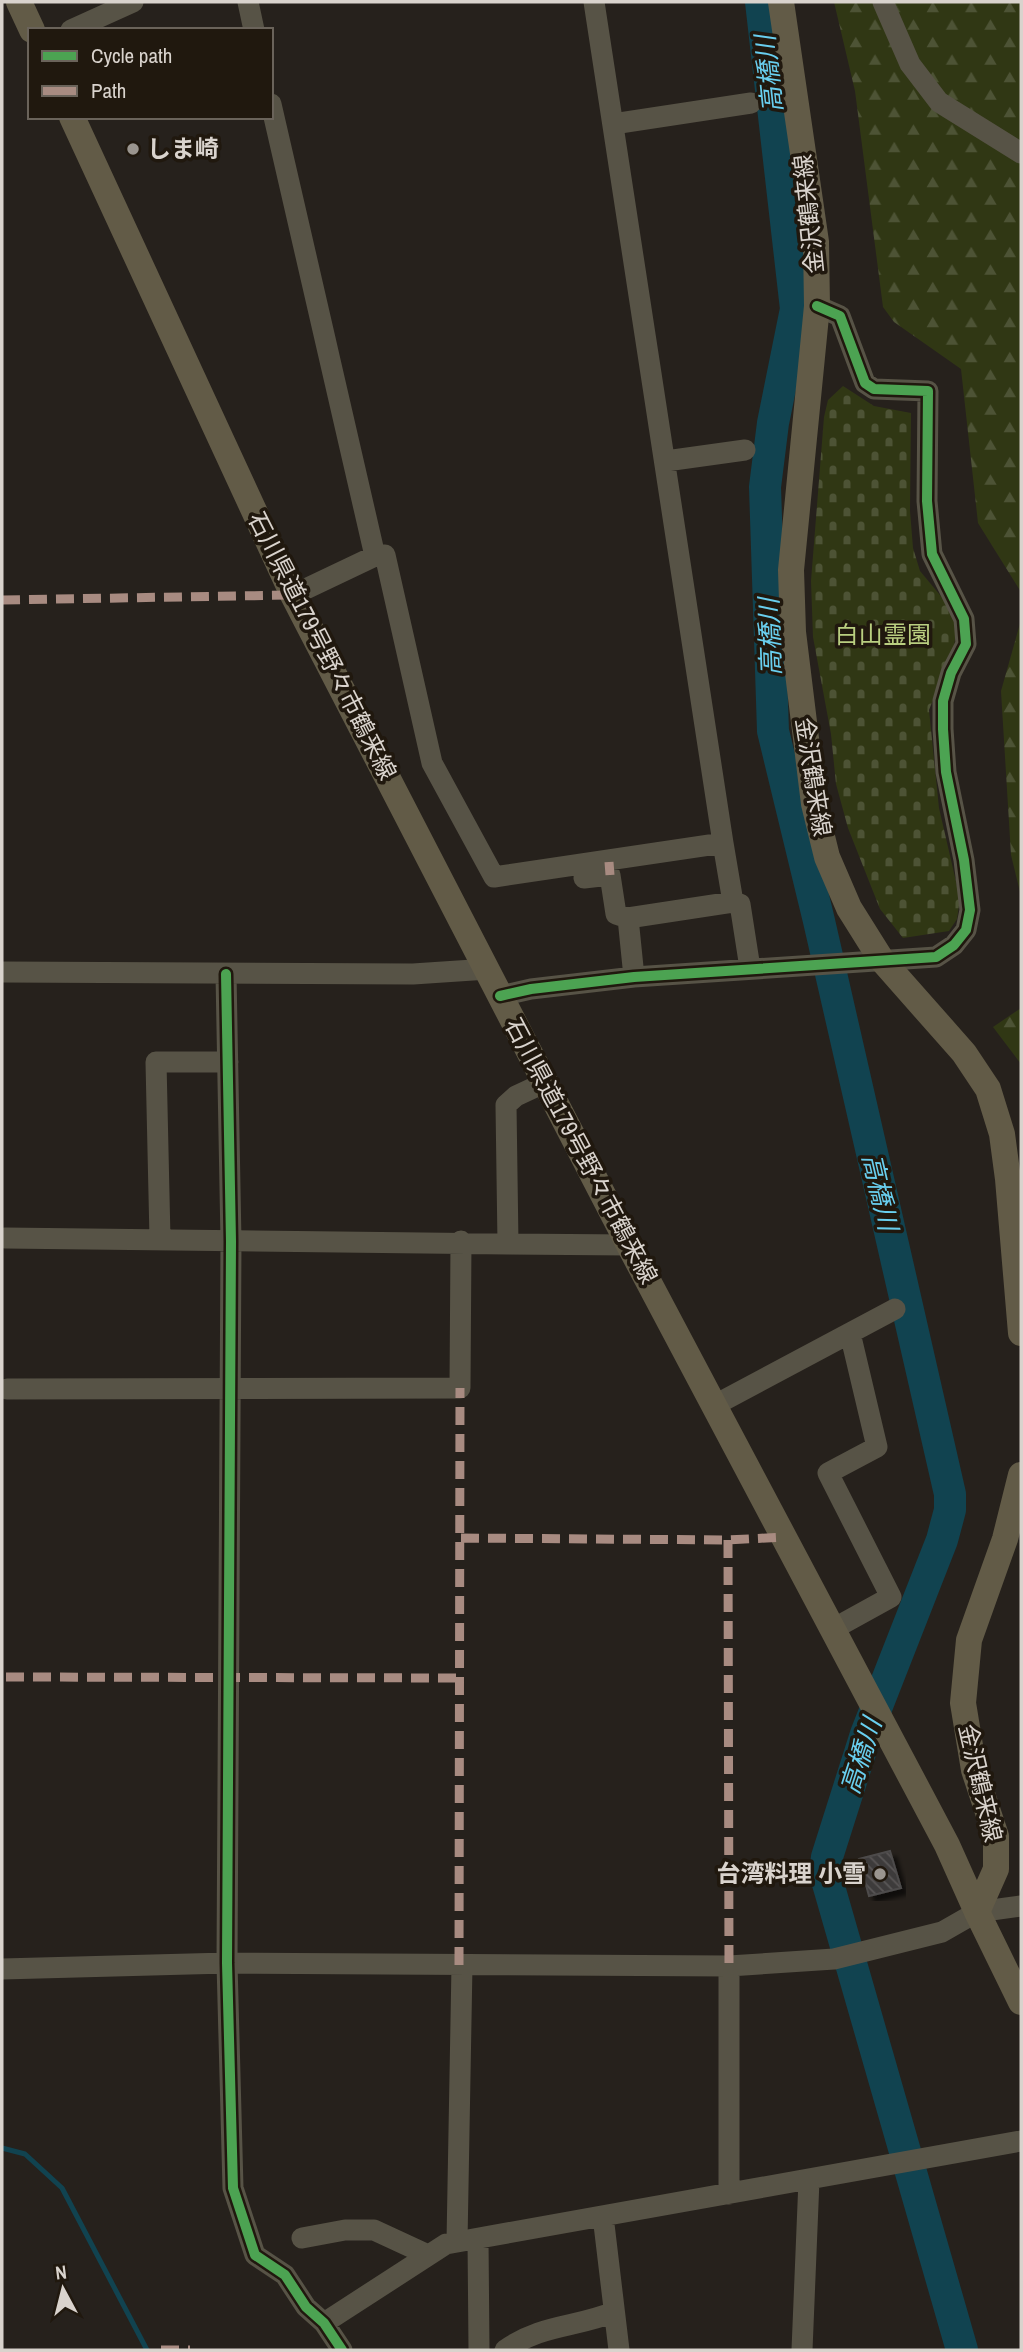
<svg xmlns="http://www.w3.org/2000/svg" width="1023" height="2352" font-family="'Archivo Narrow','Noto Sans JP',sans-serif">
  <style>
    .forest { fill: url(#forest-firs) }
    .cemetery { fill: url(#cemetery-stones) }
    .lines { fill: none; stroke-linecap: round; stroke-linejoin: round }
    .stream { stroke: #114350; stroke-width: 5 }
    .river { stroke: #114350; stroke-width: 32 }
    .building { fill: url(#building-back-hatch); stroke: #4e4c4c; stroke-width: 2; filter: url(#shadow) }
    .minor { stroke: #575346; stroke-width: 21 }
    .major { stroke: #625b47; stroke-width: 26 }
    .quiet { stroke: #a88b81; stroke-width: 9; stroke-dasharray: 18 9; stroke-linecap: butt }
    .cycleway-casing { stroke: #20180e; stroke-width: 15 }
    .cycleway { stroke: #4ca352; stroke-width: 10 }
    .poi-dot { fill: #9a958f; stroke: #20180e; stroke-width: 2.5 }
    .labels { text-anchor: middle; stroke-width: 7; stroke-linejoin: round; paint-order: stroke }
    .poi-label { font-size: 24px; font-weight: bold; fill: #d9d3cd; stroke: #20180e; text-anchor: start }
    .street-label { font-size: 24px; fill: #d9d3cd; stroke: #20180e }
    .park-label { font-size: 24px; fill: #b9ce80; stroke: #20180e }
    .water-label { font-size: 26px; font-style: italic; fill: #69cfef; stroke: #20180e }
  </style>
  <defs>
    <pattern id="forest-firs" width="22" height="20" patternUnits="userSpaceOnUse" patternTransform="scale(1.75)"><rect width="22" height="20" fill="#303714"/><path d="M5 1l3.5 6h-7zM16 11l3.5 6h-7z" fill="#4d5335"/></pattern>
    <pattern id="cemetery-stones" width="16" height="16" patternUnits="userSpaceOnUse" patternTransform="scale(1.75)"><rect width="16" height="16" fill="#303714"/><path d="M2 7V4a2 2 0 0 1 4 0v3zM10 15v-3a2 2 0 0 1 4 0v3z" fill="#4d5335"/></pattern>
    <pattern id="building-back-hatch" width="6" height="6" patternUnits="userSpaceOnUse" patternTransform="scale(1.75)"><rect width="6" height="6" fill="#3e3b3b"/><path d="M-1 5l2 2M0 0l6 6M5-1l2 2" fill="none" stroke="#595656"/></pattern>
    <filter id="shadow"><feDropShadow dx="6" dy="6" stdDeviation="2" flood-color="#0009"/></filter>
  </defs>
  <rect width="100%" height="100%" fill="#26211c"/>
  <path class="forest" d="M834,2h187v590l-43,-69 -17,-154 -67,-47 -11,-15 -28,-216z
    M1021,620v276l-10,-41 -10,-164z
    M1021,1008v56l-28,-37z"/>
  <path class="cemetery" d="M843,386l31,20 37,7 -1,98 3,37 7,23 30,36 7,16 -3,24 -25,63 10,98 21,91 -3,20 -8,12 -46,7 -23,-29 -32,-81 -12,-44 -5,-50 -18,-97 -2,-56 13,-164 4,-17z"/>
  <g class="lines">
    <path class="stream" d="M2,2148l23,6 37,34 85,162"/>
    <path class="river" d="M761,2l35,307 -23,114 -8,64 8,244 46,190 131,573v16l-8,30 -76,194 -39,123 -2,16 137,477"/>
  </g>
  <path class="building" d="M890,1851l11,37 -32,8 -10,-37z"/>
  <g class="lines">
    <path class="minor" d="M248,2l6,28
      M594,2l129,841
      M883,2l27,62 29,38 82,51
      M71,30l62,-28
      M271,104l104,452 -82,39
      M613,124l138,-21
      M666,461l79,-11
      M375,556l10,-1 47,208 62,114 229,-34 10,59
      M584,878l26,-3 6,39 12,4
      M2,972l411,2 75,-5
      M226,974l5,267 -4,722 6,225 22,67 30,20 21,32 18,16 18,27
      M634,977l-6,-59 105,-16 7,2 10,64
      M500,996l31,-7 103,-12 302,-20 18,-12 12,-15 4,-20 -6,-50 -18,-88 -3,-43v-28l8,-28 15,-29 -2,-25 -32,-65 -5,-53 1,-110 -54,-2 -9,-6 -25,-67 -23,-10
      M546,1082l-30,14 -10,9 2,139 121,1
      M5,1238l503,6
      M160,1239l-4,-177h72
      M7,1389l453,-1 1,-147
      M715,1405l180,-96
      M833,1629l58,-32 -63,-124 49,-26 -27,-114
      M729,1966v228
      M2,1969l225,-6 502,3 105,-7 108,-27 35,-20 44,-6
      M603,2216l16,134
      M302,2238l43,-8h29l54,25
      M478,2239l1,111
      M457,2242l5,-277
      M324,2323l122,-79 575,-103
      M505,2350c37,-26 69,-22 109,-38
      M802,2350l7,-170"/>
    <path class="major" d="M19,2l13,28
      M781,2l35,240 1,64 -26,264 2,62 21,172 13,53 22,51 32,51 83,94 24,36 14,45 6,45 13,154
      M72,117l221,478 336,650 318,600 30,67
      M1021,1475l-16,64 -36,101 -6,63 11,67 22,66v33l-19,43 44,90"/>
    <path class="quiet" d="M2,600l291,-5
      M609,862l1,13
      M461,1538l267,2 56,-3
      M728,1540l1,426
      M6,1677l453,1
      M459,1965l1,-577
      M161,2350h29"/>
    <g class="cycleway-casing">
      <path id="cycleway" d="M226,974l5,267 -4,722 6,225 22,67 30,20 21,32 18,16 18,27
        M500,996l31,-7 103,-12 302,-20 18,-12 12,-15 4,-20 -6,-50 -18,-88 -3,-43v-28l8,-28 15,-29 -2,-25 -32,-65 -5,-53 1,-110 -54,-2 -9,-6 -25,-67 -23,-10"/>
    </g>
    <use href="#cycleway" class="cycleway"/>
  </g>
  <g class="poi-dot">
    <circle cx="133" cy="149" r="7"/>
    <circle cx="880" cy="1874" r="7"/>
  </g>
  <g class="labels">
    <g class="poi-label">
      <text x="147" y="157">しま崎</text>
      <text x="866" y="1882" text-anchor="end">台湾料理 小雪</text>
    </g>
    <g class="street-label">
      <text transform="translate(809 214) rotate(-96)" y="8">金沢鶴来線</text>
      <text transform="translate(322 646) rotate(63)" y="8">石川県道179号野々市鶴来線</text>
      <text transform="translate(813 777) rotate(81)" y="8">金沢鶴来線</text>
      <text transform="translate(581 1151) rotate(62)" y="8">石川県道179号野々市鶴来線</text>
      <text transform="translate(980 1783) rotate(77)" y="8">金沢鶴来線</text>
    </g>
    <g class="park-label">
      <text x="883" y="643">白山霊園</text>
    </g>
    <g class="water-label">
      <text transform="translate(769 74) rotate(-96)" y="9">高橋川</text>
      <text transform="translate(770 637) rotate(-92)" y="9">高橋川</text>
      <text transform="translate(880 1192) rotate(77)" y="9">高橋川</text>
      <text transform="translate(861 1756) rotate(-72)" y="9">高橋川</text>
    </g>
  </g>
  <rect width="1023" height="2352" fill="none" stroke="#d9d3cd" stroke-width="7"/>
  <rect x="28" y="28" width="245" height="91" fill="#20180e" stroke="#6a635a" stroke-width="2"/>
  <rect x="42" y="51" width="35" height="10" fill="#4ca352" stroke="#6a635a" stroke-width="2"/>
  <text x="91" y="63" font-size="21" fill="#d9d3cd">Cycle path</text>
  <rect x="42" y="86" width="35" height="10" fill="#a88b81" stroke="#6a635a" stroke-width="2"/>
  <text x="91" y="98" font-size="21" fill="#d9d3cd">Path</text>
  <g transform="translate(63 2289) rotate(353)" stroke="#20180e" stroke-width="5" paint-order="stroke">
  <path d="M0-5L12 26L0 18L-12 26Z" fill="#d9d3cd"/>
  <text y="-10" font-size="19" font-weight="bold" text-anchor="middle" fill="#d9d3cd">N</text>
  </g>
</svg>
